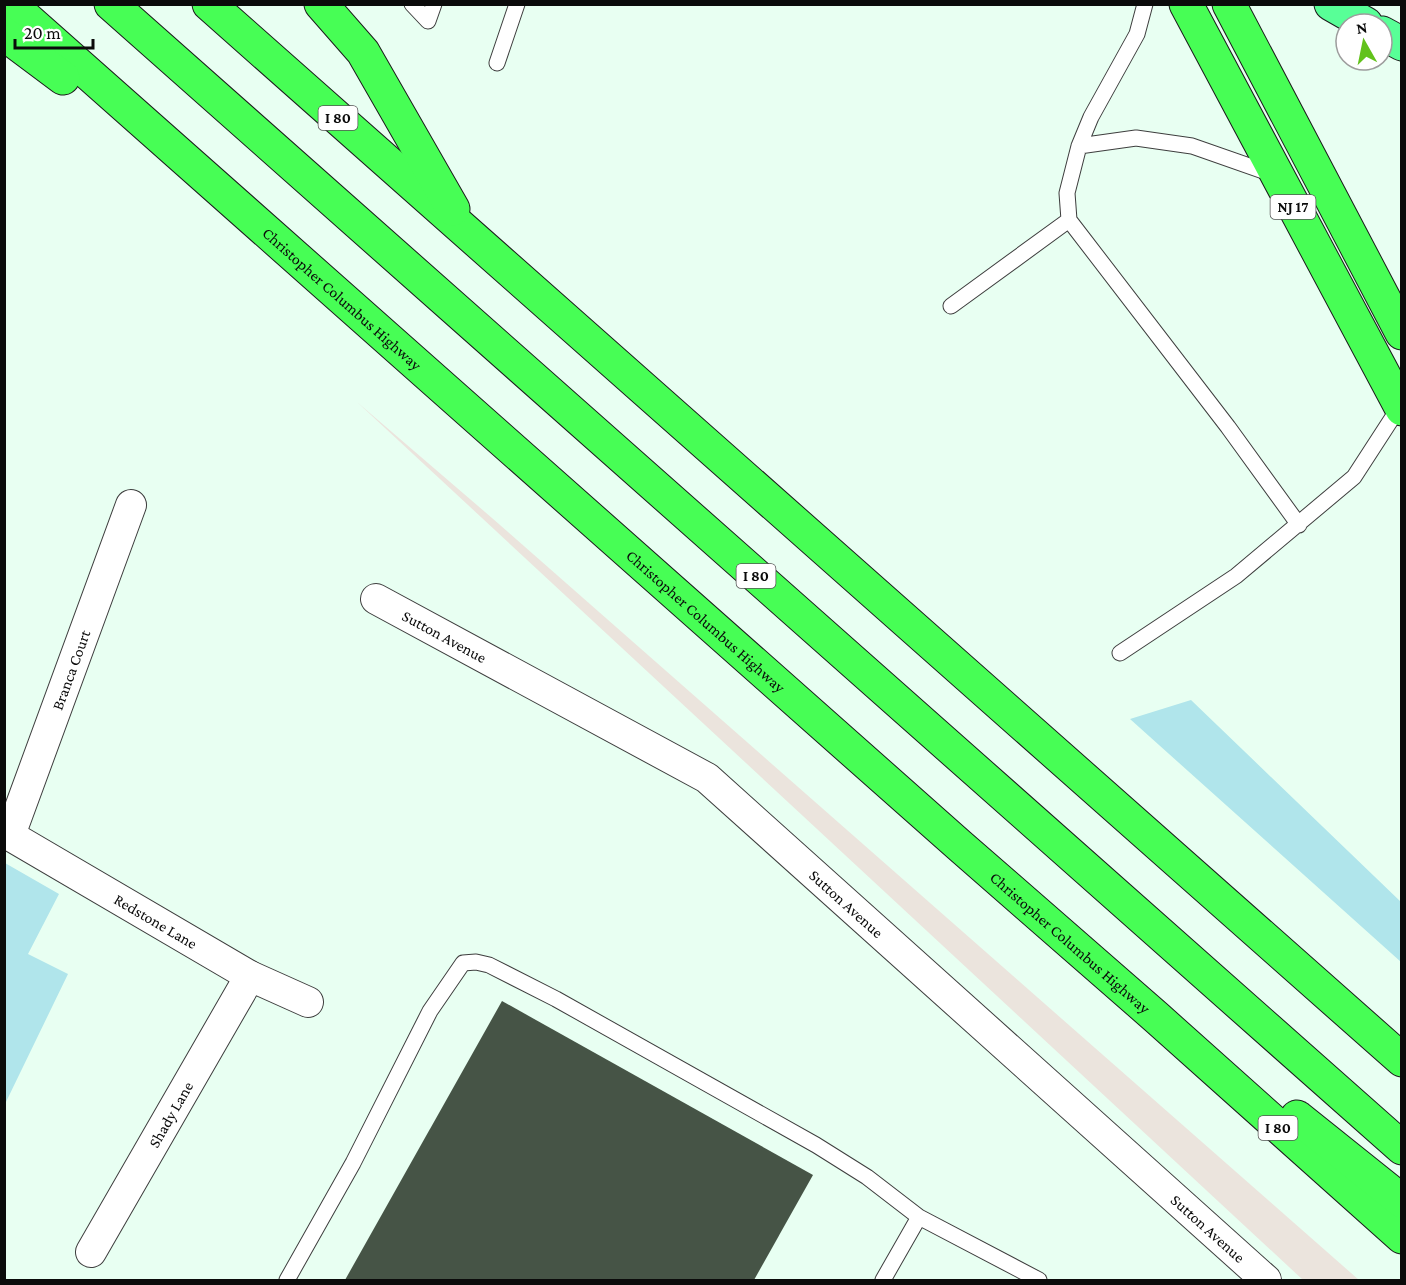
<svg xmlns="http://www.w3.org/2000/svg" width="1406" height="1285" font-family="'Crimson Pro',serif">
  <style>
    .industrial { fill: #ebe4dd }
    .green { fill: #b0e5eb }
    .building { fill: #465446 }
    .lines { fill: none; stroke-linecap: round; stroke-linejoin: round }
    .lane-casing { stroke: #3e3e3e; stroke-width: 17 }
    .street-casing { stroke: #3e3e3e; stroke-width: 32 }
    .primary-casing { stroke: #1c1c1c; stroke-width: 35 }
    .highway-casing { stroke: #1c1c1c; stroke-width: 35 }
    .lane { stroke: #fff; stroke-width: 15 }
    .street { stroke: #fff; stroke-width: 30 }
    .primary { stroke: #58ff97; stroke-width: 33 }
    .highway { stroke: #47fe55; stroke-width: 33 }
    .labels { text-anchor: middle; stroke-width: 6; stroke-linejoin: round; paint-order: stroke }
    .shield { fill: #fff; stroke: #545454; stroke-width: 1.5 }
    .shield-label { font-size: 15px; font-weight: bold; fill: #0b0b0b }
    .street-label { font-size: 16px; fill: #0b0b0b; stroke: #fff }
  </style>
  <rect width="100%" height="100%" fill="#e8fff2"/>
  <path class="industrial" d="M357,402l135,116 867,762h-56z"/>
  <path class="green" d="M1191,700l210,202v60l-271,-243z
    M5,863l54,31 -31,60 40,20 -63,130z"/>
  <path class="building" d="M502,1001l311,174 -59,105h-409z"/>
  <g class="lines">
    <g class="lane-casing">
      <path id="lane" d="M412,4l16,17 6,-17
        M1145,4l-8,30 -46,83 -12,29 -12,47 2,27 159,207 71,98
        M497,63l20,-59
        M1079,146l57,-8 56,8 83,29
        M951,306l118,-86
        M1120,653l116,-77 118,-99 46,-71
        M287,1280l66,-117 77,-152 33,-48 13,-1 13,3 67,34 260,146 51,32 52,40
        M883,1280l36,-63 120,63"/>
    </g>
    <g class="street-casing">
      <g id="street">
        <path id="s1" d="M376,599l331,179 559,502"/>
        <path id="s2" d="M4,832l246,144 58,26"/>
        <path id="s3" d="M10,835l121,-330"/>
        <path id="s4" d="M91,1252l159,-276"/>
      </g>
    </g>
    <g class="primary-casing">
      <path id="primary" d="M1331,4l35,20
        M1382,33l20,11"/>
    </g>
    <g class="highway-casing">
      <g id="highway">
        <path id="s5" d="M10,4l949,841 197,172 246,220"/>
        <path d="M111,4l1291,1144"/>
        <path d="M209,4l1193,1056"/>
        <path d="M321,4l42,48 90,157"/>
        <path d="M1186,4l216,405"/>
        <path d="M1229,4l173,329"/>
        <path d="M4,34l59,44"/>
        <path d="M1297,1117l105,84"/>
      </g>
    </g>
    <use href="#lane" class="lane"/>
    <use href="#street" class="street"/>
    <use href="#primary" class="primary"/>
    <use href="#highway" class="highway"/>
  </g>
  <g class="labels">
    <g class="shield">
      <rect x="318.5" y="106" width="39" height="24" rx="4.5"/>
      <rect x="1270.5" y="195" width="45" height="24" rx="4.5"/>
      <rect x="736.5" y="564" width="39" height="24" rx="4.5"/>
      <rect x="1258.5" y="1116" width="39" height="24" rx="4.5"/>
    </g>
    <g class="shield-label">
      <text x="338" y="123">I 80</text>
      <text x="1293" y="212">NJ 17</text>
      <text x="756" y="581">I 80</text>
      <text x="1278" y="1133">I 80</text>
    </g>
    <g class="street-label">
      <text dy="6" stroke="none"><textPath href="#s5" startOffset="444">Christopher Columbus Highway</textPath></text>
      <text dy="6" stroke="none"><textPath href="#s5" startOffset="930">Christopher Columbus Highway</textPath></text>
      <text dy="6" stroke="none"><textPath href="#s1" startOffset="78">Sutton Avenue</textPath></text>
      <text dy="6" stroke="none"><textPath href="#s3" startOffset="176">Branca Court</textPath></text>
      <text dy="6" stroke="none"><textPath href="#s1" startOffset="564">Sutton Avenue</textPath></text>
      <text dy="6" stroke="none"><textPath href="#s2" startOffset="176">Redstone Lane</textPath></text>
      <text dy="6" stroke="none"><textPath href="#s5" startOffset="1416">Christopher Columbus Highway</textPath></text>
      <text dy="6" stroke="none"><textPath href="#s4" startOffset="159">Shady Lane</textPath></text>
      <text dy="6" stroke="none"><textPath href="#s1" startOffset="1050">Sutton Avenue</textPath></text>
    </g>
  </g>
  <rect width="1406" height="1285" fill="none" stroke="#0b0b0b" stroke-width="12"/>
  <g transform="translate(1364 42) rotate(351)"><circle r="28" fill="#ffffff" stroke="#9d9d9d" stroke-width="1.5"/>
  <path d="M0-4.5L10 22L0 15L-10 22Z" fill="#62c21b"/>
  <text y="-9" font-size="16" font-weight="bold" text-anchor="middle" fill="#0b0b0b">N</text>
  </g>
  <path d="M15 39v9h78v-9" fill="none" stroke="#0b0b0b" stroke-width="3"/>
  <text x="24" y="39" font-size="18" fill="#0b0b0b" stroke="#ffffff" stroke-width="4.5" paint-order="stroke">20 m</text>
</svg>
